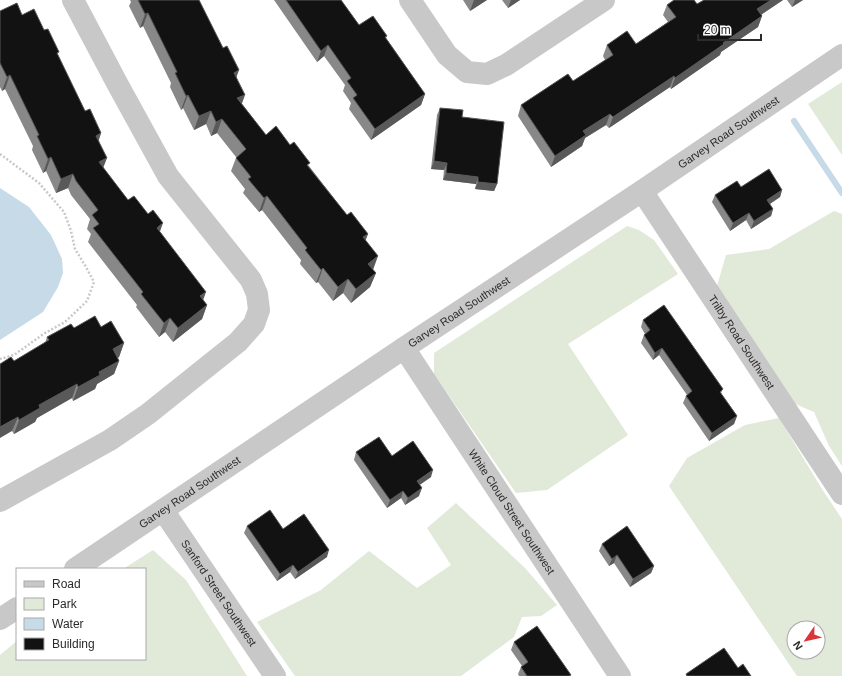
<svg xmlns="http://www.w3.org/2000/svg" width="842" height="676" font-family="Arial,sans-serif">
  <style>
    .green { fill: #e1e9d9; fill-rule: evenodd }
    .water { fill: #c6dae8 }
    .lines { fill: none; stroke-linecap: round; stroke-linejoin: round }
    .stream { stroke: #c6dae8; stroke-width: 6 }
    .path { stroke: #c8c8c8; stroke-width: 2.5; stroke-dasharray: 2 2; stroke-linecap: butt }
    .minor { stroke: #c8c8c8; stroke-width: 22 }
    .wall { fill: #888 }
    .shaded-wall { fill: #595959 }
    .building { fill: #121212; stroke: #595959 }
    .labels { text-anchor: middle; stroke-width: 4; stroke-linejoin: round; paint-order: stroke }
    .street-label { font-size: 11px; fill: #2b2b2b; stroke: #fff }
  </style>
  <rect width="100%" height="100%" fill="#fff"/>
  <path class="green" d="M842,82v73l-34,-51z
    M834,211l8,3v252l-13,-20 -15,-34 -21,-9 -76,-117 9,-31 43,-6z
    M627,226l12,4 15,10 24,34 -110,70 60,91 -81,55 -31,3 -82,-119v-21z
    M779,418l43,71 20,30v157h-45l-128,-190 18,-28 58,-33zM794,628h24v24h-24z
    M456,503l69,65 32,37 -16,11 -19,1 -8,20 -53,39h-166l-38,-54 64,-32 48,-39 48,37 34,-23 -24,-37z
    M153,550l33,30 61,96h-247v-21l17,-14v18h128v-90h-22z"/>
  <path class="water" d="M0,188l29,19 22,28 11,24 1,14 -5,14 -15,25 -43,28z"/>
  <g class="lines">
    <path class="stream" d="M794,121l48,72"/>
    <path class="path" d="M0,154l39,29 25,29 7,19 4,18 11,18 8,15 -7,19 -22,21 -20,11 -31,22 -14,4"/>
    <g class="minor">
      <path d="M410,0l37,55 20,17 20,2 19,-9 98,-65"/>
      <path id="s1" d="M642,191l200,303"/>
      <path id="s2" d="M404,348l216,328"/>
      <path d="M0,501l110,-61 38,-26 90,-72 16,-18 5,-14 -2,-16 -6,-14 -83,-104 -50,-91 -45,-85"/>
      <path id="s3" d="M163,510l112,166"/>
      <path id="s4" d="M75,569l329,-221 238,-157 200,-136"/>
      <path d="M0,619l17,-11"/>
    </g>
  </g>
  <path class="wall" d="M130,0h69l38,78 5,26 24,31 24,10 19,21 38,49 21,19 -3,6 8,30 3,3 -6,14 -19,16 -8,-10 -10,8 -15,-19 -2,1 -16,-19 1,-4 -39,-50 -3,2 -16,-19 2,-4 -14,-18 5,-13v-1l-19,-24 -6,3 -5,-12 -12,6 -11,-22 -2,2 -11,-23 1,-4 -28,-57 -3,2 -11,-22 2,-4z
    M274,0h67l18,25 28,11 -1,2 39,56 -4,11 -50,35 -22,-31 2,-6 -8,-12 2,-6 -21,-29 -7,6z
    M463,0h24l-17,11z
    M502,0h18l-12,8z
    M704,0h79l-22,15 1,1 -4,11 -37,25 -1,3 -49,34 -1,-2 -61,41 -3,-3 -21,13 -3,8 -31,21 -33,-51 3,-11 52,-24 32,-21 -2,-4 4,-11 29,-1 32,-22 -5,-7 4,-10 30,-1z
    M787,0h16l-11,7z
    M0,11l22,4 22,15 14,26 27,55 16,22 -2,7 4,28 25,32 32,32 43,68 4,5 -5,14 -29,23 -8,-10 -6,5 -23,-30 1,-2 -49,-63 3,-8 -4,-5 3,-10 -19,-24 -3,-7 -12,5 -10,-22 -3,2 -11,-23 1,-4 -28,-57 -3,2 -2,-4z
    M440,108l22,9 35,67 -3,7 -19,-2 1,-5 -33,-4 1,-10 -13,-1 6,-54z
    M741,187l41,3 -2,7 -10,7 3,5 -2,7 -20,13 -5,-9 -16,11 -18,-29 3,-7z
    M643,320l80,69 -2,4 16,23 -3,8 -25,17 -26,-38 3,-7 1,-1 -28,-40 -6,5 -12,-17 3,-8 1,-1 -4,-7z
    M101,327l23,16 -5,14 -1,1 1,3 -5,13 -17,10 -2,5 -22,12 -1,-3 -35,20 -2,4 -21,12 -2,-3 2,-70 31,-18 2,-6 27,-9z
    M356,452l36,4 39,21 -12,8v11l-14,9 -4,-7 -14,10 -33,-48z
    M247,526l36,3 44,28 -32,22 -5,-7 -13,9 -33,-48z
    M602,544l52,22 -3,7 -21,14 -16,-24 -5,3 -10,-15z
    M514,642l57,33 -1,1h-51l-1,-2 3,-7 1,-1 -11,-16z"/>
  <path class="shaded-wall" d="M474,0h13l-17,11z
    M511,0h9l-12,8z
    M771,0h12l-30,20 4,-11z
    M795,0h8l-11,7z
    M148,13l-5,13 -3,2 5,-14z
    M762,16l-4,11 -37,25 -1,3 -49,34 4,-11 48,-35z
    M328,45l-4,11 -7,6 4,-11z
    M239,70l-5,14v-11z
    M10,75l-5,14 -3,2 5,-14z
    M674,76l-4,11 -61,41 4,-11z
    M425,94l-4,11 -50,35 4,-11z
    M188,95l-5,13 -2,2 5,-14z
    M245,95l-5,14 -3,-11z
    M211,111l-5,13 -12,6 5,-14z
    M610,114l-4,11 -21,13 -3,8 -31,21 4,-11 28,-25z
    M222,119l-5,14 -6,3 5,-14z
    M101,133l-5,14v-11z
    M51,157l-5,14 -3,2 5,-14z
    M107,158l-5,13 -3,-9z
    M434,161l13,2 -3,7 -13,-1z
    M446,173l32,4 -2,7 -33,-4z
    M73,174l-5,14 -12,5 5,-14z
    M478,182l19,2 -3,7 -19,-2z
    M782,190l-2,7 -15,10 2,-7z
    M267,196l-5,14 -3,2 5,-14z
    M773,209l-2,7 -20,13 3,-8z
    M749,213l-3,7 -16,11 3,-8z
    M163,223l-5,14 -1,-9z
    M368,234l-5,13v-10z
    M378,256l-5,14 -5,-6z
    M323,268l-5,14 -2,1 5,-13z
    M376,273l-6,14 -19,16 5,-14z
    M348,279l-5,14 -10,8 5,-14z
    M206,292l-5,14 -1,-10z
    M207,305l-5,14 -29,23 5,-14z
    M170,318l-5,14 -6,5 5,-14z
    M124,343l-5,14 -11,6 5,-14z
    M662,348l-3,7 -6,5 2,-7z
    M119,361l-5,13 -17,10 -2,5 -22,12 5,-14 21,-15z
    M77,384l-5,14 -35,20 -2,4 -21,12 5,-14 20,-15z
    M737,416l-3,8 -25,17 3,-8z
    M18,417l-6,14 -12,7v-11z
    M433,470l-2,7 -17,12 3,-8z
    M422,488l-3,8 -14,9 3,-7z
    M403,491l-2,7 -14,10 3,-8z
    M329,550l-2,7 -32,22 3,-7z
    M617,555l-3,8 -5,3 3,-7z
    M293,565l-3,7 -13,9 3,-7z
    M654,566l-3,7 -21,14 3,-8z"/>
  <path class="building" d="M138,0h61l24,48 4,-2 12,24 -5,3 11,22 -8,3 29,37 10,-9 14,19 4,-3 16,21 -3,2 40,50 4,-3 17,22 -5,3 15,19 -10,8 8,9 -20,16 -8,-10 -10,8 -15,-19 -2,2 -16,-20 2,-2 -40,-52 -3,2 -16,-19 3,-2 -15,-19 10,-9 -24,-30 -6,3 -5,-11 -12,5 -11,-21 -2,1 -11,-23 2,-1 -29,-59 -3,1z
    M286,0h55l18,25 14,-9 14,20 -2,1 40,57 -50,35 -22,-31 4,-3 -10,-14 4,-3 -23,-33 -7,6z
    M674,0h20l3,4 7,-4h67l-14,9 5,7 -39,27 1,1 -49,34 -1,-2 -61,41 -3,-3 -27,17 3,4 -31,21 -34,-51 47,-31 5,7 40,-26 -6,-10 20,-14 9,13 40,-27 -9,-12z
    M17,3l5,12 12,-6 10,21 4,-1 11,23 -2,1 28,58 5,-2 11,24 -5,3 11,22 -8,4 29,38 6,-4 14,18 5,-4 10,13 -6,5 49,64 -6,4 7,9 -29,23 -8,-10 -6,5 -23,-29 2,-2 -50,-64 6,-4 -7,-9 6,-5 -22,-29 -3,-7 -12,5 -10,-22 -3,2 -11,-23 2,-1 -29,-60 -3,2 -7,-14v-52z
    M440,108l23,2 -1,7 42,5 -7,62 -19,-2v-5l-32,-4 1,-10 -13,-2z
    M769,169l13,21 -15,10 6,9 -19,12 -5,-8 -16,10 -18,-28 22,-14 4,6z
    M664,305l59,84 -3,3 17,24 -25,17 -26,-37 6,-5 -30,-43 -7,5 -11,-18 6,-5 -7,-10z
    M95,316l6,11 10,-6 13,22 -11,6 6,12 -20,11 1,3 -22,12 -1,-3 -38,21 1,3 -21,12 -1,-3 -18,10v-63l11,-7 3,4 35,-21 -2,-3 24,-13 3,4z
    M379,437l13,19 21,-15 20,29 -16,11 5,7 -14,10 -5,-7 -13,9 -34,-48z
    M270,510l13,19 21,-15 25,36 -31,22 -5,-7 -13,9 -33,-48z
    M627,526l27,40 -21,13 -16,-24 -5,4 -10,-15z
    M537,626l34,49 -2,1h-42l-6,-9 7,-5 -14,-20z
    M724,648l14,20 5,-4 8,12h-64l-1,-2z"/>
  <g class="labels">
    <g class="street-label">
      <text dy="4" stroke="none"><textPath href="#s4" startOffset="786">Garvey Road Southwest</textPath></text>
      <text dy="4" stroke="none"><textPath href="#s4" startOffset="462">Garvey Road Southwest</textPath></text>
      <text dy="4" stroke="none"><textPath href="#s1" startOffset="181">Trilby Road Southwest</textPath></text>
      <text dy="4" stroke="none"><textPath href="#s4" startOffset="138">Garvey Road Southwest</textPath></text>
      <text dy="4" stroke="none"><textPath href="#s2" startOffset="196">White Cloud Street Southwest</textPath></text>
      <text dy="4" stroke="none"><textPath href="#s3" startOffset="100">Sanford Street Southwest</textPath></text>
    </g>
  </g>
  <rect x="16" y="568" width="130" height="92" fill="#ffffff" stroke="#aaaaaa"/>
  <rect x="24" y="581" width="20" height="6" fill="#c8c8c8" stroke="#aaaaaa"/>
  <text x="52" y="588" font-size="12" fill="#2b2b2b">Road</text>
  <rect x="24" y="598" width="20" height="12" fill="#e1e9d9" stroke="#aaaaaa"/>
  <text x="52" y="608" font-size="12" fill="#2b2b2b">Park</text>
  <rect x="24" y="618" width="20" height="12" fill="#c6dae8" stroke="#aaaaaa"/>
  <text x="52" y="628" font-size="12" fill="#2b2b2b">Water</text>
  <rect x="24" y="638" width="20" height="12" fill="#121212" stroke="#aaaaaa"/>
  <text x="52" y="648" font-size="12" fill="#2b2b2b">Building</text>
  <g transform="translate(806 640) rotate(236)"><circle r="19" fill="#ffffff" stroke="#aaaaaa"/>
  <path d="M0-3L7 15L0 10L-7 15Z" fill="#db353c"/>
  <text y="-6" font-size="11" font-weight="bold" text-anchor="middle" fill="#2b2b2b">N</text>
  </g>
  <path d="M698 34v6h63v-6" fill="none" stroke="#2b2b2b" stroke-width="2"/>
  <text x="704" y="34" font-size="12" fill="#2b2b2b" stroke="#ffffff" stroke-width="3" paint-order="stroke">20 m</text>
</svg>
